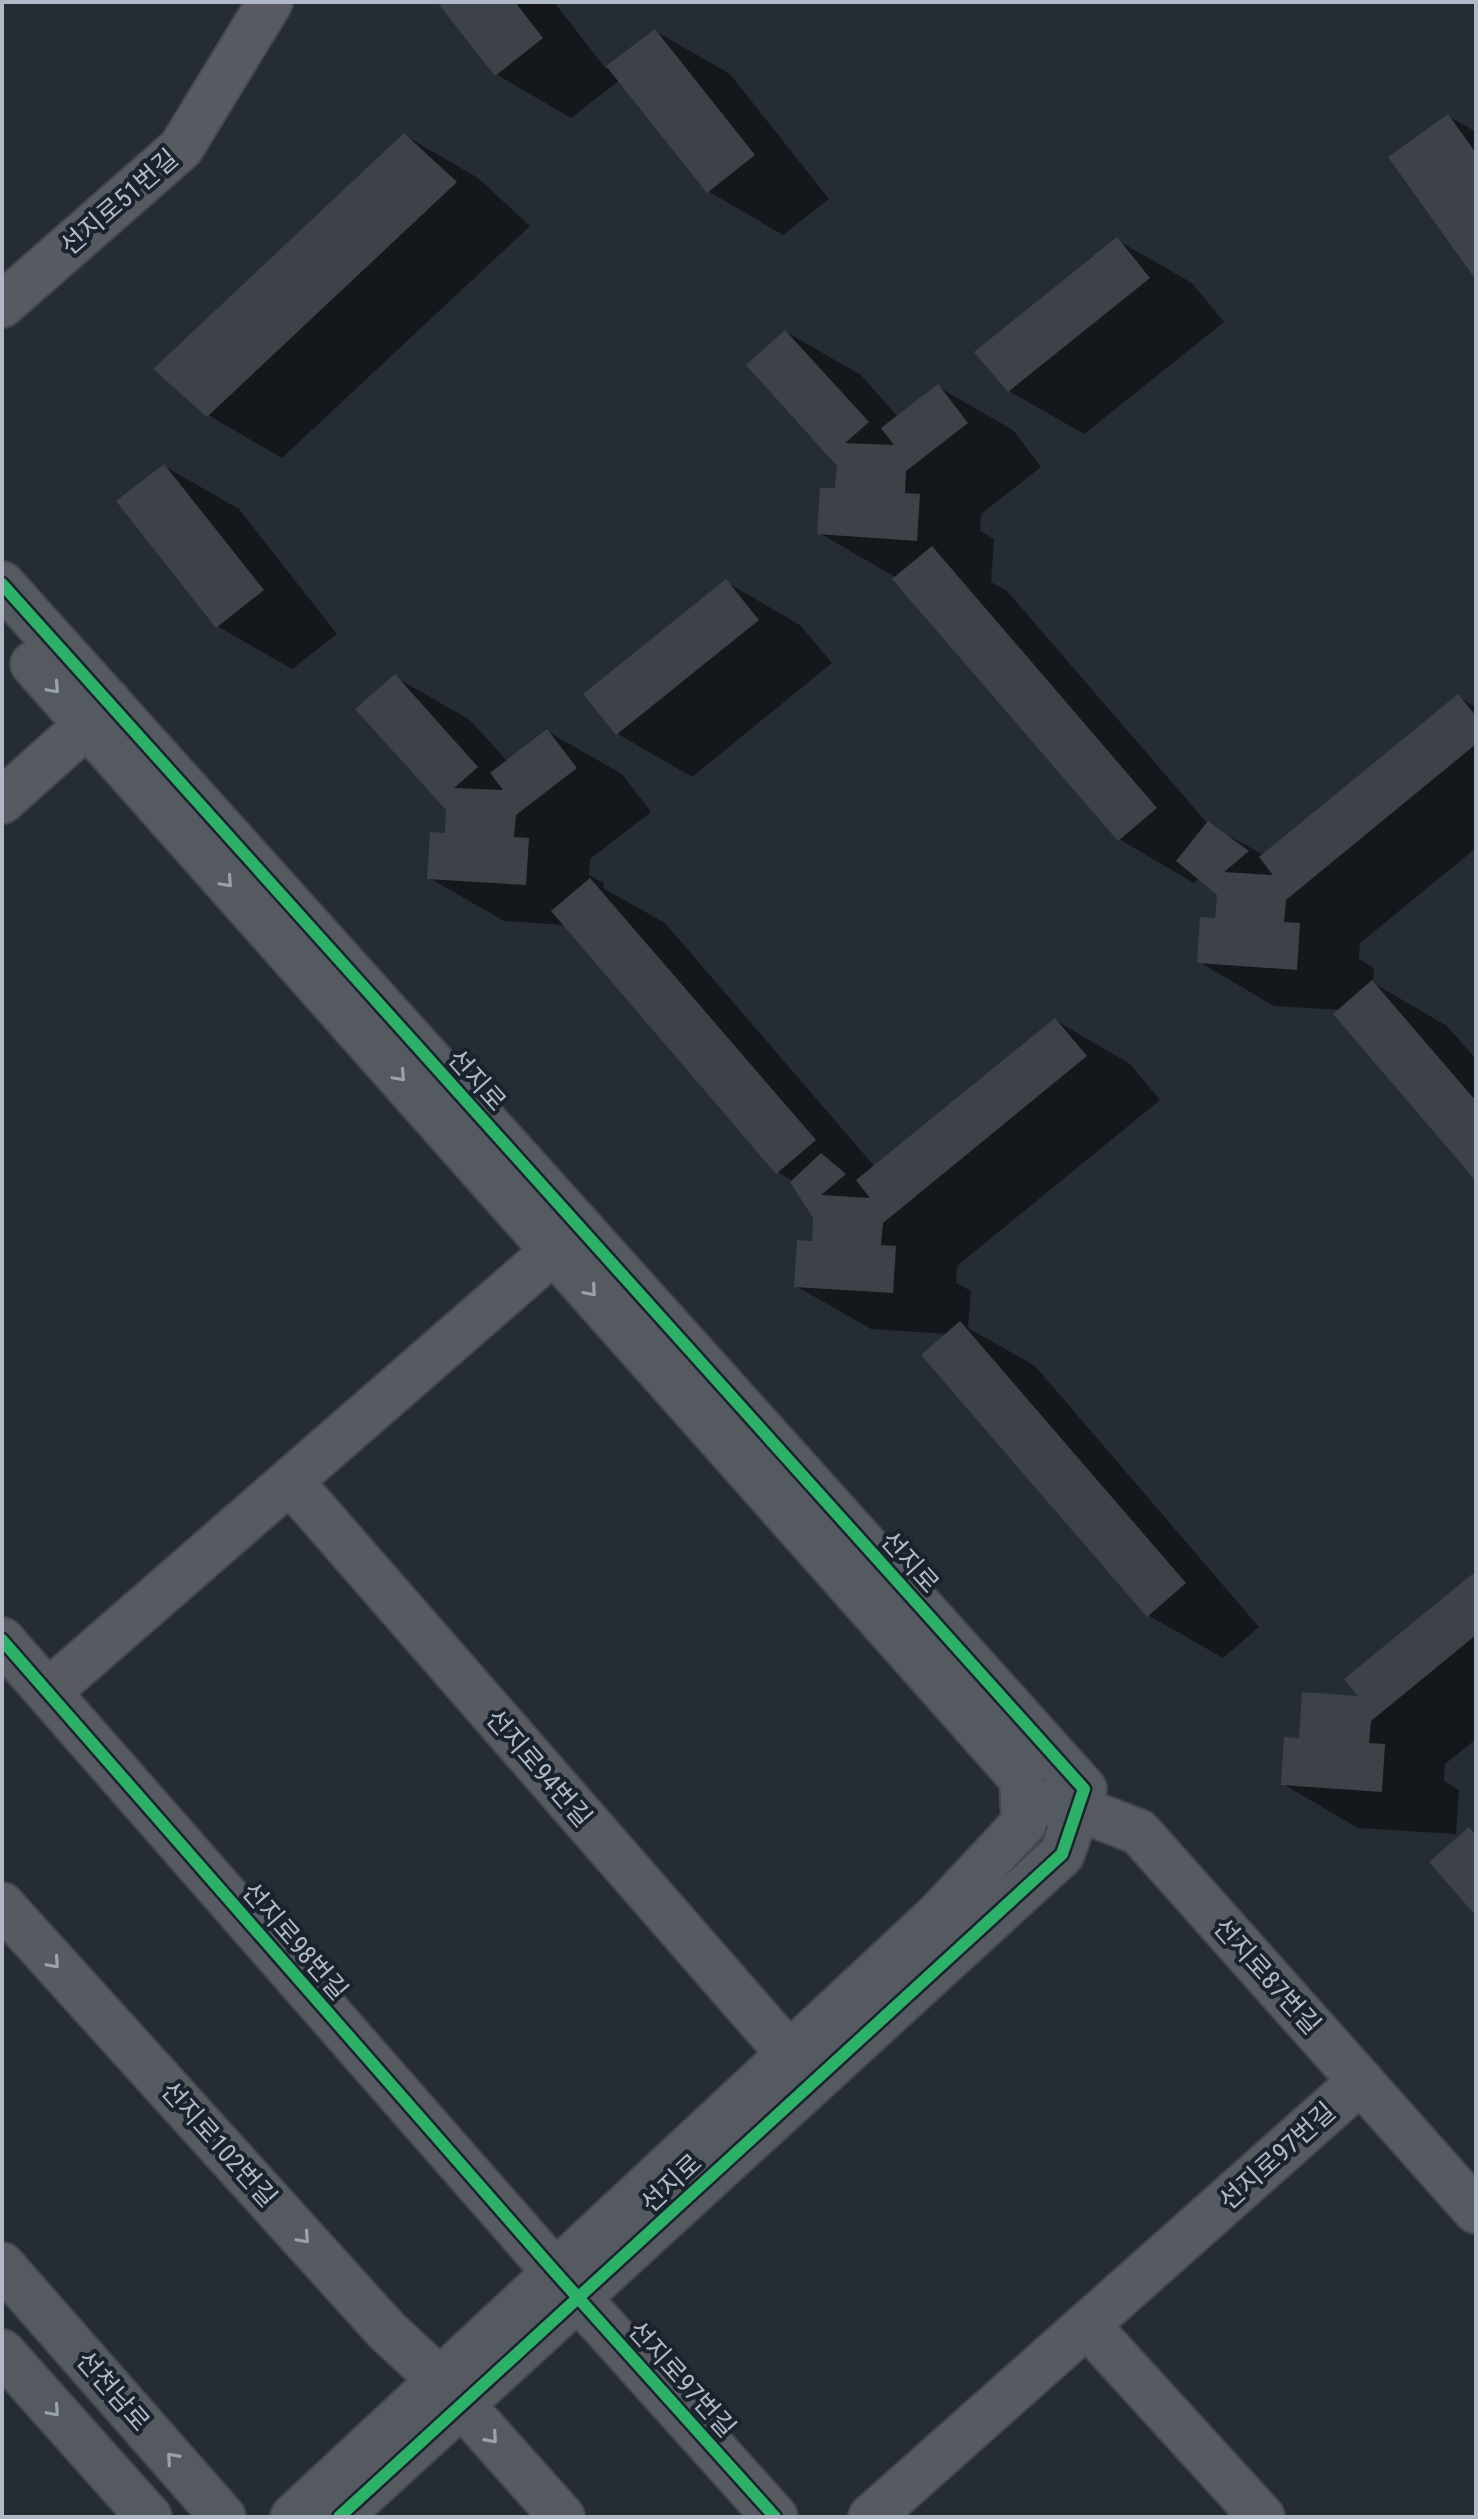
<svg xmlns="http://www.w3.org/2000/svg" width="1478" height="2519" font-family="'Roboto Condensed','Noto Sans KR',sans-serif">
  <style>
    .shadow { fill: #0007 }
    .building { fill: #3d4248 }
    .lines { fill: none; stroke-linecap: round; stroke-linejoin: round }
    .street-casing { stroke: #44484e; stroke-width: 48 }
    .secondary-casing { stroke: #44484e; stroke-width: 48 }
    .street { stroke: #575b61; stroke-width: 44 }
    .secondary { stroke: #555960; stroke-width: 44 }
    .cycleway-casing { stroke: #1a232d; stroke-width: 17 }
    .cycleway { stroke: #2db169; stroke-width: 12 }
    .oneway { stroke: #99a1ac }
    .oneway2 { stroke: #9aa2ac }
    .labels { text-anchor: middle; stroke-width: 8; stroke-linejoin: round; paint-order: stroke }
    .street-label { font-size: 26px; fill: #b0b9c5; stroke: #1a232d }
  </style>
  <rect width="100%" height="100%" fill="#262c33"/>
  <path class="shadow" d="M439,2h115l52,67 49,-38 75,43 99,125 -46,36 -75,-44 -88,-111 -49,38 -75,-44z
    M1448,116l28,16v144z
    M404,135l74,43 52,48 -248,232 -74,-43z
    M1117,240l75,43 32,39 -140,112 -75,-43z
    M786,332l75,43 37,42 40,-30 75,43 28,37 -60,47 -1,17 14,8 -3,43 16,9 201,233 57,32 193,-159 18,10v141l-116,95 -1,16 15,9 -1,15 74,43 29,33v119l-136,-168 -66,-4 -75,-44 18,-42 2,-26 -19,-16 -6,5 -75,-44 -222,-261 -78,-45 18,-43 2,-25z
    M164,466l75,43 98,125 -45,35 -75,-43z
    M726,582l74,43 32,38 -140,114 -74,-43 -32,-40z
    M395,677l75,43 38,42 39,-31 75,43 29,38 -61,47 -1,16 15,8 -1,5 62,35 210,244 180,-147 75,44 30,36 -203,166 -1,17 15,8 -3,37 67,38 224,261 -36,31 -75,-43 -200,-281 -77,-5 -75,-43 17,-43 2,-25 -22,-37 -16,-9 -212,-247 -61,-4 -75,-43 17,-43 2,-26z
    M1476,1574v165l-31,25 -1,17 15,9 -3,44 -98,-6 -75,-44 18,-44 62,-42z"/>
  <path class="building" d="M437,2h78l28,36 -48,38z
    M655,29l100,126 -48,38 -101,-127z
    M1448,114l28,39v127l-88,-123z
    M404,133l53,49 -250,235 -54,-48z
    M1117,237l33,41 -142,114 -34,-40z
    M785,330l84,92 -24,21 49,2 -13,-17 57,-44 30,39 -62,48 -1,22 15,1 -3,47 -100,-7 3,-46h15l2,-22 -91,-101z
    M164,464l100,126 -48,38 -100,-127z
    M932,546l225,262 -39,33 -226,-262z
    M726,579l33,41 -143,115 -33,-41z
    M395,674l83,93 -24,21 49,2 -13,-17 57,-44 30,39 -61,47 -2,22 15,1 -3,47 -99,-6 3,-47 15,1 1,-23 -91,-101z
    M1458,694l18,22v28l-190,156 -2,22 16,1 -3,47 -100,-7 3,-46 15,1 2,-23 -41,-34 32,-40 41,30 -25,21 49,3 -14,-18z
    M590,878l226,262 -40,34 -225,-263z
    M1372,980l104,121v80l-143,-167z
    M1055,1018l32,38 -204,167 -2,22 15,1 -3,47 -99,-6 3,-47 15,1 1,-23 -23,-36 31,-29 25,21 -25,21 49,3 -14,-18z
    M960,1321l226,262 -39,34 -226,-262z
    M1476,1571v64l-105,86 -2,22 16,1 -3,48 -101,-7 3,-48 15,1 3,-46 56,4 -14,-17z
    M1469,1827l7,8v81l-47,-54z"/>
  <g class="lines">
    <g class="street-casing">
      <path id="street" d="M2,305l179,-157 89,-146
        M2,801l85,-76 20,-25
        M290,1481l499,573
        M2,1640l553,632 220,245
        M48,1692l507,-442 23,-25
        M1023,1799l54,9 62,24 337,379
        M2,1905l385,426 53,49 122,137
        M1087,2325l175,192
        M871,2517l490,-436"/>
    </g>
    <g class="secondary-casing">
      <path id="secondary" d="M2,584l1082,1205 -22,65 -723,663
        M33,664l989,1115 2,44 -85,91 -646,603
        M2,2265l221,252
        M2,2352l147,165"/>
    </g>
    <use href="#street" class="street"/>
    <use href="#secondary" class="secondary"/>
    <g class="cycleway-casing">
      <path id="cycleway" d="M2,584l1082,1205 -22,65 -723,663
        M2,1640l553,632 220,245"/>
    </g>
    <use href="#cycleway" class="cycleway"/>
  </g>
  <defs><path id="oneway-chevron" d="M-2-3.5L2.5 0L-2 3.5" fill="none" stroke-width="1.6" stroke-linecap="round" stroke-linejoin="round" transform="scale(2)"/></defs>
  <g class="oneway">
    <use href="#oneway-chevron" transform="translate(54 688) rotate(48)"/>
    <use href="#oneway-chevron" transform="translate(227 882) rotate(48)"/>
    <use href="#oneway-chevron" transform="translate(400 1076) rotate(48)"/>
    <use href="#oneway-chevron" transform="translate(591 1291) rotate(49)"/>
    <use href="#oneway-chevron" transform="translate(54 2411) rotate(48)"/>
    <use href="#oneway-chevron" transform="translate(172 2458) rotate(-131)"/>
  </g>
  <g class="oneway2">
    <use href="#oneway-chevron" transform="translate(54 1963) rotate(48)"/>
    <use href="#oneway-chevron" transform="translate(304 2238) rotate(48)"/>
    <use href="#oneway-chevron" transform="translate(492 2438) rotate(49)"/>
  </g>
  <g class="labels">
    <g class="street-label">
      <text transform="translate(119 202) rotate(-41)" y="9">선지로51번길</text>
      <text transform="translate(477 1080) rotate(48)" y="9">선지로</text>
      <text transform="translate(910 1562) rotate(48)" y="9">선지로</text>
      <text transform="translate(539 1768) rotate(49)" y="9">선지로94번길</text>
      <text transform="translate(295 1941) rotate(49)" y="9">선지로98번길</text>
      <text transform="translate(1267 1976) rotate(48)" y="9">선지로87번길</text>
      <text transform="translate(219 2144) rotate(48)" y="9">선지로102번길</text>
      <text transform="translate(1277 2156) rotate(-42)" y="9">선지로97번길</text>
      <text transform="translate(671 2183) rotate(-43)" y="9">선지로</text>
      <text transform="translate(682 2379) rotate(48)" y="9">선지로97번길</text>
      <text transform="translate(113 2391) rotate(49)" y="9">선천남로</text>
    </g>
  </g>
  <rect width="1478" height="2519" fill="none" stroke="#b0b9c5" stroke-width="8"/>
</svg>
